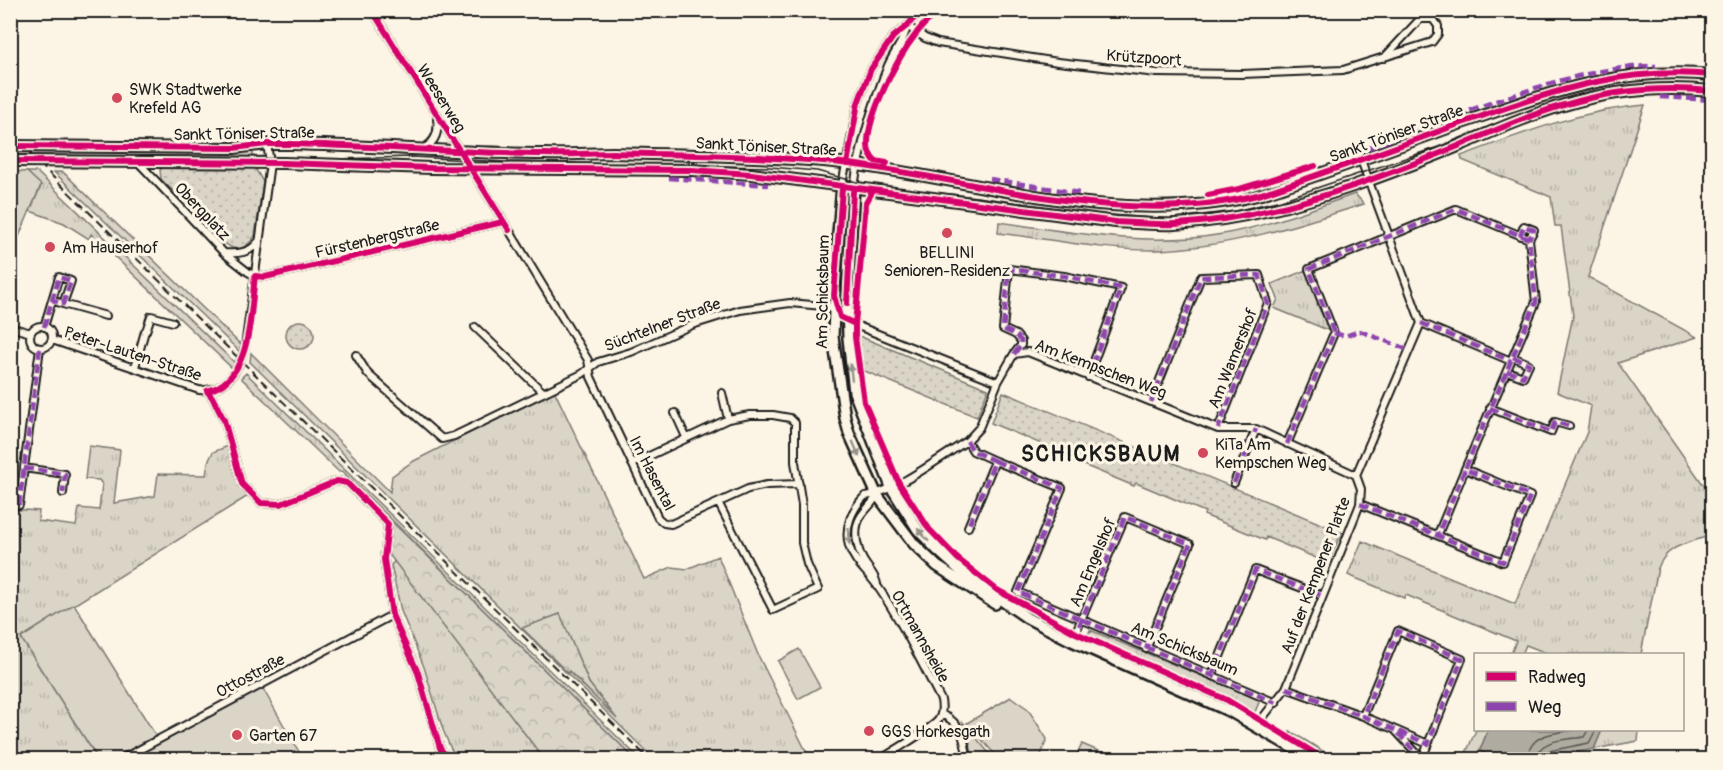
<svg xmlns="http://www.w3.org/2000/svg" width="1723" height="770" font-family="Pangolin,sans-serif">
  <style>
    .grass { fill: url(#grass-tufts); stroke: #7c7872; stroke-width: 1.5; fill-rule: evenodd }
    .forest { fill: url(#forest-crowns); stroke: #7c7872; stroke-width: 1.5 }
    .park { fill: url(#park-dots); stroke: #7c7872; stroke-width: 1.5 }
    .garden { fill: #dbd5c8; stroke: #7c7872; stroke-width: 1.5 }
    .water { fill: #b0aba1; stroke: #75726c; stroke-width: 1.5 }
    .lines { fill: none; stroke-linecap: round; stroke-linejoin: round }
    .shore { stroke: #575551; stroke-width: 1.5 }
    .street-casing { stroke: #1c1c1c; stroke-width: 10 }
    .secondary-casing { stroke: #1c1c1c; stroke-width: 14 }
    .street { stroke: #fcf5e5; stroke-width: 6 }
    .secondary { stroke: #fcf5e5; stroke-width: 9 }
    .tram { stroke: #1c1c1c; stroke-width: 1.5 }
    .rail { stroke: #1c1c1c; stroke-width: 2; stroke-dasharray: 9 4.5; stroke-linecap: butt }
    .quiet { stroke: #8e44ad; stroke-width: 4.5; stroke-dasharray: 9 4.5; stroke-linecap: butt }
    .cycleway-casing { stroke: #fcf5e5; stroke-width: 10 }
    .cycleway { stroke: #d6006c; stroke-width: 6 }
    .oneway { fill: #97938b }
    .poi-dot { fill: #d1495b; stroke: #fcf5e5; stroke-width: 2 }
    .labels { text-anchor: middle; stroke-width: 6; stroke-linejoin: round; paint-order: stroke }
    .street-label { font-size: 16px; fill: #1c1c1c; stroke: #fcf5e5 }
    .poi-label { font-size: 16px; fill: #1c1c1c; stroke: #fcf5e5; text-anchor: start }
    .district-label { font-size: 22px; font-weight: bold; letter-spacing: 1.5px; fill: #1c1c1c; stroke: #fcf5e5 }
  </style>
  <defs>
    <pattern id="grass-tufts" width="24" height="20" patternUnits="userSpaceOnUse" patternTransform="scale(1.5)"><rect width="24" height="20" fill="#dbd5c8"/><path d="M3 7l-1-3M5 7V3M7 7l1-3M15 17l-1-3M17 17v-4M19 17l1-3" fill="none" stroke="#bbb6ab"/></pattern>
    <pattern id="forest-crowns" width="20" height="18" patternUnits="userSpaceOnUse" patternTransform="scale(1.5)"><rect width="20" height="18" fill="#dbd5c8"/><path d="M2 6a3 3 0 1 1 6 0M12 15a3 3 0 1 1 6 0" fill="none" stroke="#bbb6ab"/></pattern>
    <pattern id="park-dots" width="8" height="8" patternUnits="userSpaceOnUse" patternTransform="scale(1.5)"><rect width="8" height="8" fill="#dbd5c8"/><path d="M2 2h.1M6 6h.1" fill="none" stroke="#bbb6ab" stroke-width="1.8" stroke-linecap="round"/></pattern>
  </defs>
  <rect width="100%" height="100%" fill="#fcf5e5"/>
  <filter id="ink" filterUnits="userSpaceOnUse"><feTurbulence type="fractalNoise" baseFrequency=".0167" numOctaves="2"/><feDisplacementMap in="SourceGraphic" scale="12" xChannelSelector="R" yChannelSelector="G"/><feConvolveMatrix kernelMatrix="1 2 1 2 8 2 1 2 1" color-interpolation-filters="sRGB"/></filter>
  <g filter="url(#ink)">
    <path class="grass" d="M1645,105l-57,172 109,60 -79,26 94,134v37c-22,11 -44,8 -54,34l-17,86h-92l-23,-9 -4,9h-11l5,-13 -110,-46 -2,3 -56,-23 14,-34 153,63 72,-172 4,-26 -34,-14 16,-76 -12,-90h-6l-4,-29 -89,-37 -1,-4c60,-22 119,-46 184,-51z
      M11,150l242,2v8l-242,-1z
      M27,172h10l199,192 -3,5 -142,-135 -2,5 -25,-16 -34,-12 11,-25z
      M54,172h9l178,173 -1,7z
      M1355,194l9,10c-68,22 -134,43 -206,46 -53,1 -108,-11 -160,-17l1,-11c74,11 150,25 224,12 45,-8 89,-25 132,-40z
      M1306,270l13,33 -2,1 13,27 -56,-23 4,-9 -6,-15z
      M251,353l139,139 2,-16 20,-14 142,-72 90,189 28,-12 15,2 31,-13 41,101 51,102h-156l-404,-397zM560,614l29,69 24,31 -90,-86z
      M246,373l394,386h-5l-293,-288 -3,1 -98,-94z
      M89,446l31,4 -6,53 41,-7 3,-22 48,1 2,-13 5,-10 15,-6 8,31 12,19 -227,142 77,121h-77l-10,-15 -1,-235 29,2 -1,10 38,5 3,-18 20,2 3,-26 -3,-4 -14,-1z
      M395,561l149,198h-85l-8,-10 -8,-19 -19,-63 -23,-56 -10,-46z
      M1090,630l170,70 -5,12 -167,-77z
      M962,721l32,38h-21l-4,-20z
      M1476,730h12l-8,20 12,9h-18l-8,-6z
      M1602,730h37l-1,11 -44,8z
      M1290,731l44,27 8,1h-22l-32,-20z"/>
    <path class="forest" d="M392,522l73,70 170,167h-91l-156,-206z
      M560,614l29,69 28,36 -48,-48 -1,2 -46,-45z"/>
    <path class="park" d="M166,166l89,2 8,14 -8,54c-22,33 -41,-7 -56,-22 -12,-12 -26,-22 -38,-35l-1,-9z
      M286 335a14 14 0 1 1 28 0a14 14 0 1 1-28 0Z
      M859,336l129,53 -11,28 -115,-47z
      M1003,392l340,141 -1,4 -2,-1 -12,27 -62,-26 -1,3 -61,-25 1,-3 -69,-29 -2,3 -60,-25 1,-3 -84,-35z"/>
    <path class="garden" d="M11,171l16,1 14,13 -30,70z
      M74,604l82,132 -44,23h-14l-77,-121z
      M799,649l21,38 -22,12 -20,-38z
      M262,687l41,72 -174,1z
      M1011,697l17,12 19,30 -6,16 9,4h-51l-32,-36z
      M1082,744l35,15h-42z"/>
    <path class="water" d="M1488,730h114l-8,19 -59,11 -43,-1 -12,-9z"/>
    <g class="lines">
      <path class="shore" d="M1527,760c2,-27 27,-27 47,-30
        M1536,760c2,-22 31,-20 48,-23l4,-7
        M1544,760l1,-6 4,-3 40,-8 7,-13"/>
      <g class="street-casing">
        <path id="street" d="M372,10l137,220 79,130 3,17 67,141 6,5 7,1 77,-35 19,-4 32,-1
          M907,26l18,12 13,5 120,19 99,11 85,1 101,-4 89,-28 6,-8v-8l-5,-7h-13l-36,39
          M424,148c12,-6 15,-16 13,-29
          M138,162l86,91 24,19 7,4 10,1 238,-55
          M842,185l16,-82 13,-34 22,-32 14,-11 14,-16
          M854,187c6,-40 18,-81 33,-119 5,-14 18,-27 20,-42
          M1520,236l4,-10 10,4 -5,9
          M225,253c13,1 25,0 33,-11
          M63,304l43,12
          M837,306l3,11 8,5 150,60
          M1421,323l90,38
          M30 337a11 11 0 1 1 22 0a11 11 0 1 1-22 0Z
          M10,327l21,6
          M44,327l15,-50 12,4 -8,23 -11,-4
          M475,327l68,65
          M146,331l5,-15 22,6
          M52,340l147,50c27,2 40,-20 46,-43l25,-184 -3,-19
          M1014,354l7,-9v-4l-5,-6 -13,-6 6,-60 55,7 57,12 -33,89
          M356,355l12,19 74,65 12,-3 128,-62 16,-12 33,-10 61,-27 48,-15 50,-7 44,4
          M135,367l10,-36
          M1507,371l16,6 6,-13 -16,-7
          M207,391l5,6 12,23 18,64 19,19 20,1 56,-23 10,2 41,41 -4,35 8,56 26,58 22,75 8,12
          M722,393l6,26
          M1151,402l50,-125 58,-2 9,28 -50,126
          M1490,408l61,24 4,-10 14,4
          M675,413l11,24
          M967,441l6,10 22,10 -27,66
          M1287,444l47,-111 -25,-64 147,-60 73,30 7,63 -71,167
          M995,461l67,27 -44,104 258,111
          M632,464l96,-45 22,-4h23l17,3 5,5v39l7,43v38l5,21 11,25 -45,21 -54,-106
          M24,468l41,6 -2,19
          M1234,483l22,-54
          M1360,504l143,58 27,-66 -65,-27 -27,65
          M19,505l21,-157
          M877,584c-2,-10 -9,-15 -14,-24 -6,-12 -10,-30 -3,-42 5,-9 13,-14 17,-23
          M1072,641l53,-124 65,27 -44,105
          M1212,676l43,-106 68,26
          M1286,688l77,28 65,28 34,-85 -64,-28 -35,85
          M941,714c21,9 23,24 27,46
          M1257,725l29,-37 74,-184 1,-15 -5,-14 65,-152 -60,-163
          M1396,731l27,29
          M1422,759l6,-15
          M120,760l272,-145
          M880,760c11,-8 55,-33 59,-41 4,-6 3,-13 2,-19 -20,-38 -39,-78 -63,-113 -9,-14 -24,-24 -29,-41 -5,-19 3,-37 16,-50 27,-2 76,-39 102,-55l12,-13 19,-46 16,-28 14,-2 190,77h38l100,46"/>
      </g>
      <g class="secondary-casing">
        <path id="secondary" d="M10,146l224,2 33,-4h23c85,2 170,9 255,10 23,1 46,-1 69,-1 70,2 140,2 210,8 145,14 292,71 437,33 67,-22 132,-46 198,-70 88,-30 158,-58 253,-49
          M10,161l274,2 147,5 261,2 59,4 365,48c19,1 39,3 59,2 62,-3 123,-19 181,-39 36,-13 72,-26 107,-41 33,-14 66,-29 101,-39 48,-15 99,-19 148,-14
          M842,185l-6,74 -3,78 12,81 4,15 28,62 37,49 23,22 58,38
          M854,187l-7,114 1,37 6,54 37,95 27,43 19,20 28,25 62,43 45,23 159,71 82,48"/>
      </g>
      <use href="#street" class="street"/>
      <use href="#secondary" class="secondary"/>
      <path class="tram" d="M10,155l325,4 77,-2 94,5 264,5 47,4 43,12 50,7 67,7 120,17 70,5 68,-8 46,-11 157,-53 95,-38 54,-16 61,-9 64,1"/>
      <path class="rail" d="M10,135l640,625"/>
      <path class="quiet" d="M1660,97l52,3
        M1369,148c43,-17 86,-33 130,-48 50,-17 103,-34 157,-34
        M669,178l99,7
        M990,179l89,14
        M1520,236l4,-10 10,4 -5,9
        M1421,323l90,38
        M44,327l15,-50 12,4 -8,23 -11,-4
        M1334,333l11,3 15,-5 49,19
        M1014,354l7,-9v-4l-5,-6 -13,-6 6,-60 55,7 57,12 -33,89
        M1507,371l16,6 6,-13 -16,-7
        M1151,402l50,-125 58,-2 9,28 -50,126
        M1490,408l61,24 4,-10 14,4
        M967,441l6,10 22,10 -27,66
        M1287,444l47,-111 -25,-64 147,-60 73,30 7,63 -71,167
        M995,461l67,27 -44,104 258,111
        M24,468l41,6 -2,19
        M1234,483l22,-54
        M1360,504l143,58 27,-66 -65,-27 -27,65
        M19,505l21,-157
        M1079,626l46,-109 65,27 -44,105
        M1212,676l43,-106 68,26
        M1286,688l77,28 65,28 34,-85 -64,-28 -35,85
        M1398,733l25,27"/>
      <g class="cycleway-casing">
        <path id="cycleway" d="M372,10l137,220
          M10,146l224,2 33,-4h23c85,2 170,9 255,10 23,1 46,-1 69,-1 70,2 140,2 210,8 145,14 292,71 437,33 67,-22 132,-46 198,-70 88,-30 158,-58 253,-49
          M10,161l274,2 147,5 261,2 59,4 365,48c19,1 39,3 59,2 62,-3 123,-19 181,-39 36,-13 72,-26 107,-41 33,-14 66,-29 101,-39 48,-15 99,-19 148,-14
          M887,163l-12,-2c-4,-4 -7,-10 -7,-16 -1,-30 30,-88 48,-111 6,-9 15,-16 23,-24
          M847,164l11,-61 13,-34 22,-32 14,-11 14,-16
          M842,188l-8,108 6,21 15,7
          M871,194l-5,9 -11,121v13l9,65 35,81 30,46 29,30 39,31 79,43 151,67 99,60
          M1208,195l31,-6 76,-23
          M847,303l6,-111
          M448,760l-8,-12 -22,-75 -26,-58 -8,-56 4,-35 -41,-41 -10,-2 -56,23 -20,-1 -19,-19 -18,-64 -12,-23 -5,-6c45,-10 43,-77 48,-115l10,1 238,-55"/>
      </g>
      <use href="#cycleway" class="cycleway"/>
    </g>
    <defs><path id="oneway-solid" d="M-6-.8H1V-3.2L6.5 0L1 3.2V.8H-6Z" transform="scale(1.5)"/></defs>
    <g class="oneway">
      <use href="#oneway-solid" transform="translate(851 372) rotate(-96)"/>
      <use href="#oneway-solid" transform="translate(856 449) rotate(67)"/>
      <use href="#oneway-solid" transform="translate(923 535) rotate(-132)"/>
      <use href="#oneway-solid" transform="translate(849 536) rotate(87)"/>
    </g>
  </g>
  <g class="poi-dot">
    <circle cx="117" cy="98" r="6"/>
    <circle cx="947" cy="233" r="6"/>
    <circle cx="50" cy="247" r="6"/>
    <circle cx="1203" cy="453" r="6"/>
    <circle cx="869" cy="731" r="6"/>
    <circle cx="237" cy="735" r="6"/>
  </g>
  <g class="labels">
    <g class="street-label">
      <text transform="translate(1144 57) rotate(4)" y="6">Krützpoort</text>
      <text transform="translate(442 98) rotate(58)" y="6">Weeserweg</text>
      <text transform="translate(244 133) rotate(-1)" y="6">Sankt Töniser Straße</text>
      <text transform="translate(1396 133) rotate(-20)" y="6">Sankt Töniser Straße</text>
      <text transform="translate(766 146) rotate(3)" y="6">Sankt Töniser Straße</text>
      <text transform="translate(203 211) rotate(47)" y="6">Obergplatz</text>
      <text transform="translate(377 238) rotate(-13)" y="6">Fürstenbergstraße</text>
      <text transform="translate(822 292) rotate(-89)" y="6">Am Schicksbaum</text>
      <text transform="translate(662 324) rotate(-21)" y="6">Süchtelner Straße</text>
      <text transform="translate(133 353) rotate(18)" y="6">Peter-Lauten-Straße</text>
      <text transform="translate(1232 358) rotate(-68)" y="6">Am Wamershof</text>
      <text transform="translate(1101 368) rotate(21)" y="6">Am Kempschen Weg</text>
      <text transform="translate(653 473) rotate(63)" y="6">Im Hasental</text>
      <text transform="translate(1092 562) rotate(-67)" y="6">Am Engelshof</text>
      <text transform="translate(1315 575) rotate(-69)" y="6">Auf der Kempener Platte</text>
      <text transform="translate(921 636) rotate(61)" y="6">Ortmannsheide</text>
      <text transform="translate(1185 648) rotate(23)" y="6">Am Schicksbaum</text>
      <text transform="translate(250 675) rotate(-28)" y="6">Ottostraße</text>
    </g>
    <g class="poi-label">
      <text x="129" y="95">SWK Stadtwerke<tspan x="129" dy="18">Krefeld AG</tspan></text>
      <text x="62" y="253">Am Hauserhof</text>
      <text x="947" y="258" text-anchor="middle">BELLINI<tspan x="947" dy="18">Senioren-Residenz</tspan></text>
      <text x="1215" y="450">KiTa Am<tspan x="1215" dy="18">Kempschen Weg</tspan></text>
      <text x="881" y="737">GGS Horkesgath</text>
      <text x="249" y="741">Garten 67</text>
    </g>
    <g class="district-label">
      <text x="1101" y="461">SCHICKSBAUM</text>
    </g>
  </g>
  <rect width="1723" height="770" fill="none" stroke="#fcf5e5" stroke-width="36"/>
  <rect x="18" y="18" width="1687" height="734" fill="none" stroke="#1c1c1c" stroke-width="2" filter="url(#ink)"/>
  <rect x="1474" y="653" width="210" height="78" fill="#fcf5e5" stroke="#a29e95" stroke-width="1.5"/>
  <rect x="1486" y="672" width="30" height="9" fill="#d6006c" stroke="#a29e95" stroke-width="1.5"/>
  <text x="1528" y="683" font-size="18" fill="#1c1c1c">Radweg</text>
  <rect x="1486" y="702" width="30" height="9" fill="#8e44ad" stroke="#a29e95" stroke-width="1.5"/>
  <text x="1528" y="713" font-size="18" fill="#1c1c1c">Weg</text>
</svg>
